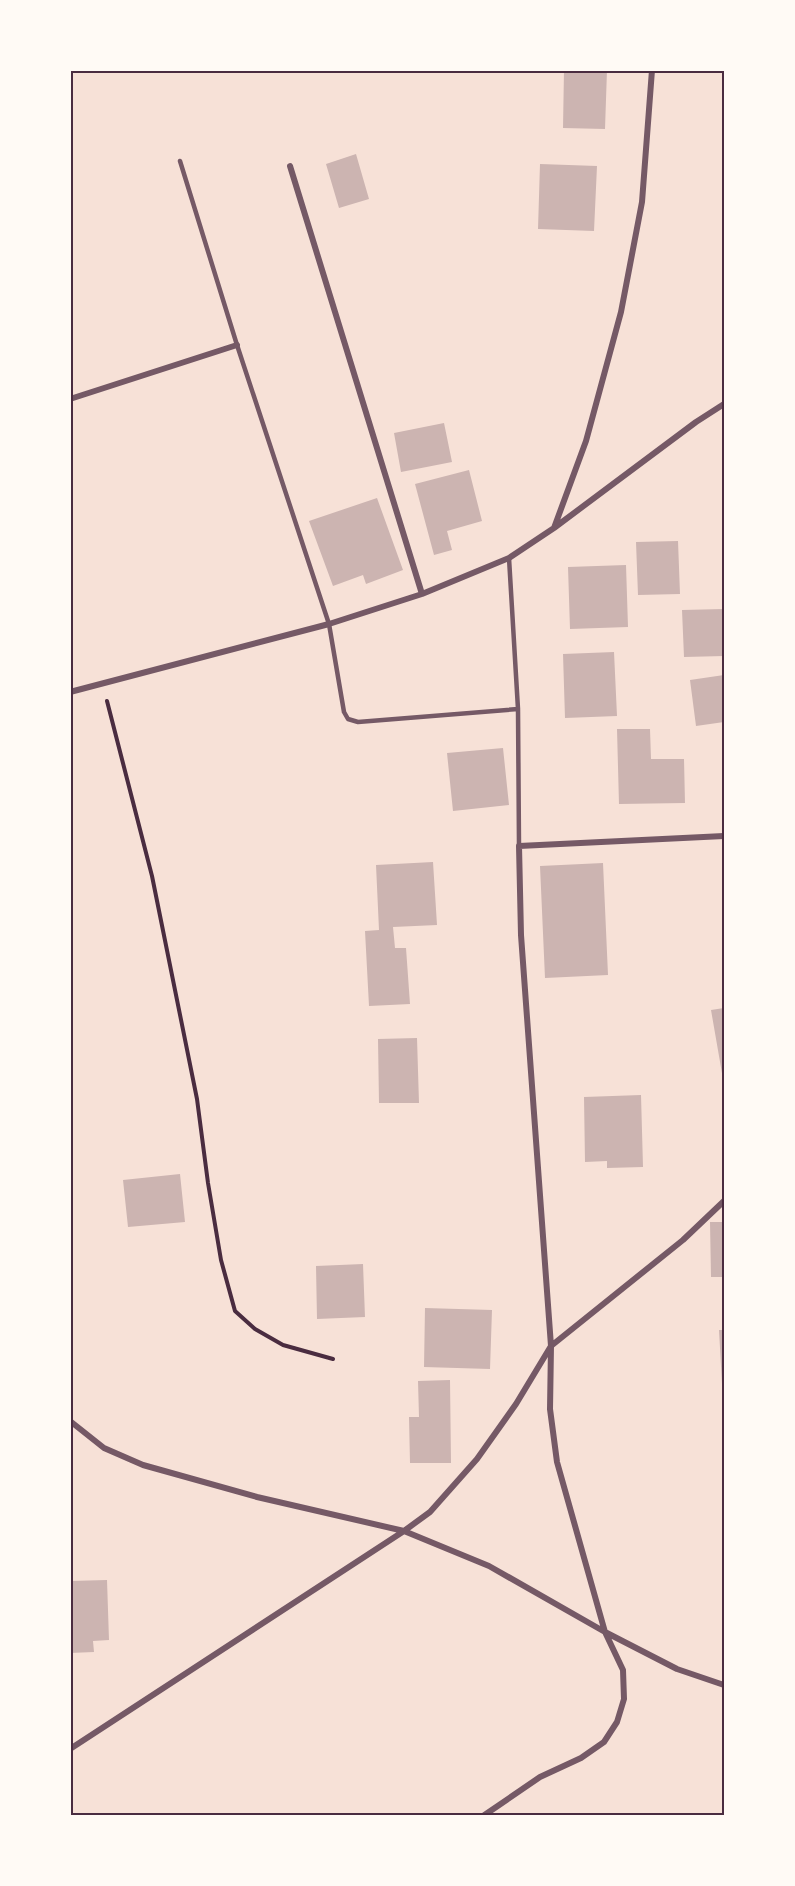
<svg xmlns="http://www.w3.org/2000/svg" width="795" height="1886" font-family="Lato,sans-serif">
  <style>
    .building { fill: #ccb4b1 }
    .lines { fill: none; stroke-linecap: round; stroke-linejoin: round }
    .path { stroke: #4a2c40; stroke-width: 4 }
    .service { stroke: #755966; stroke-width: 4.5 }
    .minor { stroke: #755966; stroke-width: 6 }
    .neatline { fill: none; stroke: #4a2c40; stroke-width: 2 }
  </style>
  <rect width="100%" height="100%" fill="#f7e1d7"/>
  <path class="building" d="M564,70h43l-2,59 -42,-1z
    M356,154l13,45 -30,9 -13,-44z
    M540,164l57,2 -3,65 -56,-2z
    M444,423l8,39 -51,10 -7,-39z
    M469,470l13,51 -35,10 5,19 -18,5 -19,-71z
    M377,498l26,72 -37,14 -3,-9 -30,11 -24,-65z
    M678,541l2,53 -42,1 -2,-53z
    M626,565l2,62 -58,2 -2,-62z
    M724,609v47l-40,1 -2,-47z
    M614,652l3,64 -52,2 -2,-64z
    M724,675v47l-28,4 -6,-46z
    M617,729h33l1,30h33l1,44 -66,1z
    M503,748l6,57 -56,6 -6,-58z
    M433,862l4,63 -44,2 2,21h11l4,56 -41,2 -4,-75 14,-1 -3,-65z
    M603,863l5,112 -63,3 -5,-112z
    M724,1008v70l-1,1 -12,-69z
    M417,1038l2,65h-40l-1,-64z
    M641,1095l2,72 -36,1v-7l-22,1 -1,-65z
    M180,1174l5,48 -57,5 -5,-47z
    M710,1222h14v55h-13z
    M363,1264l2,53 -48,2 -1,-53z
    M425,1308l67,2 -2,59 -66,-2z
    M719,1330h5v72h-1z
    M450,1380l1,83h-41l-1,-46h10l-1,-36z
    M107,1580l2,60 -16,1 1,11 -24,1v-72z"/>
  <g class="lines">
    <path class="path" d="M107,701l45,175 45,223 11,84 13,77 14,51 20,18 28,16 50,14"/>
    <path class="service" d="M180,161l57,184 92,279 15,88 4,7 10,3 160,-13 1,137
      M509,558l9,151"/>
    <path class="minor" d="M290,166l132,428
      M70,399l167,-54
      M554,528l32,-87 35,-129 21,-110 10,-132
      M70,692l259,-68 93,-30 87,-36 45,-30 142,-106 28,-18
      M70,1421l34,27 39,17 114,32 147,34 85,35 116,66 72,37 47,16
      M70,1749l334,-218 26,-19 47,-53 39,-55 35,-58 132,-106 41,-39
      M483,1816l57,-39 41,-19 23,-16 13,-20 7,-23 -1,-29 -18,-38 -48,-170 -7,-53 1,-63 -30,-411 -2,-89 205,-10"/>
  </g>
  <rect width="795" height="1886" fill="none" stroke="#fffaf5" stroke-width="144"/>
  <rect x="72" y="72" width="651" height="1742" class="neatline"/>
</svg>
